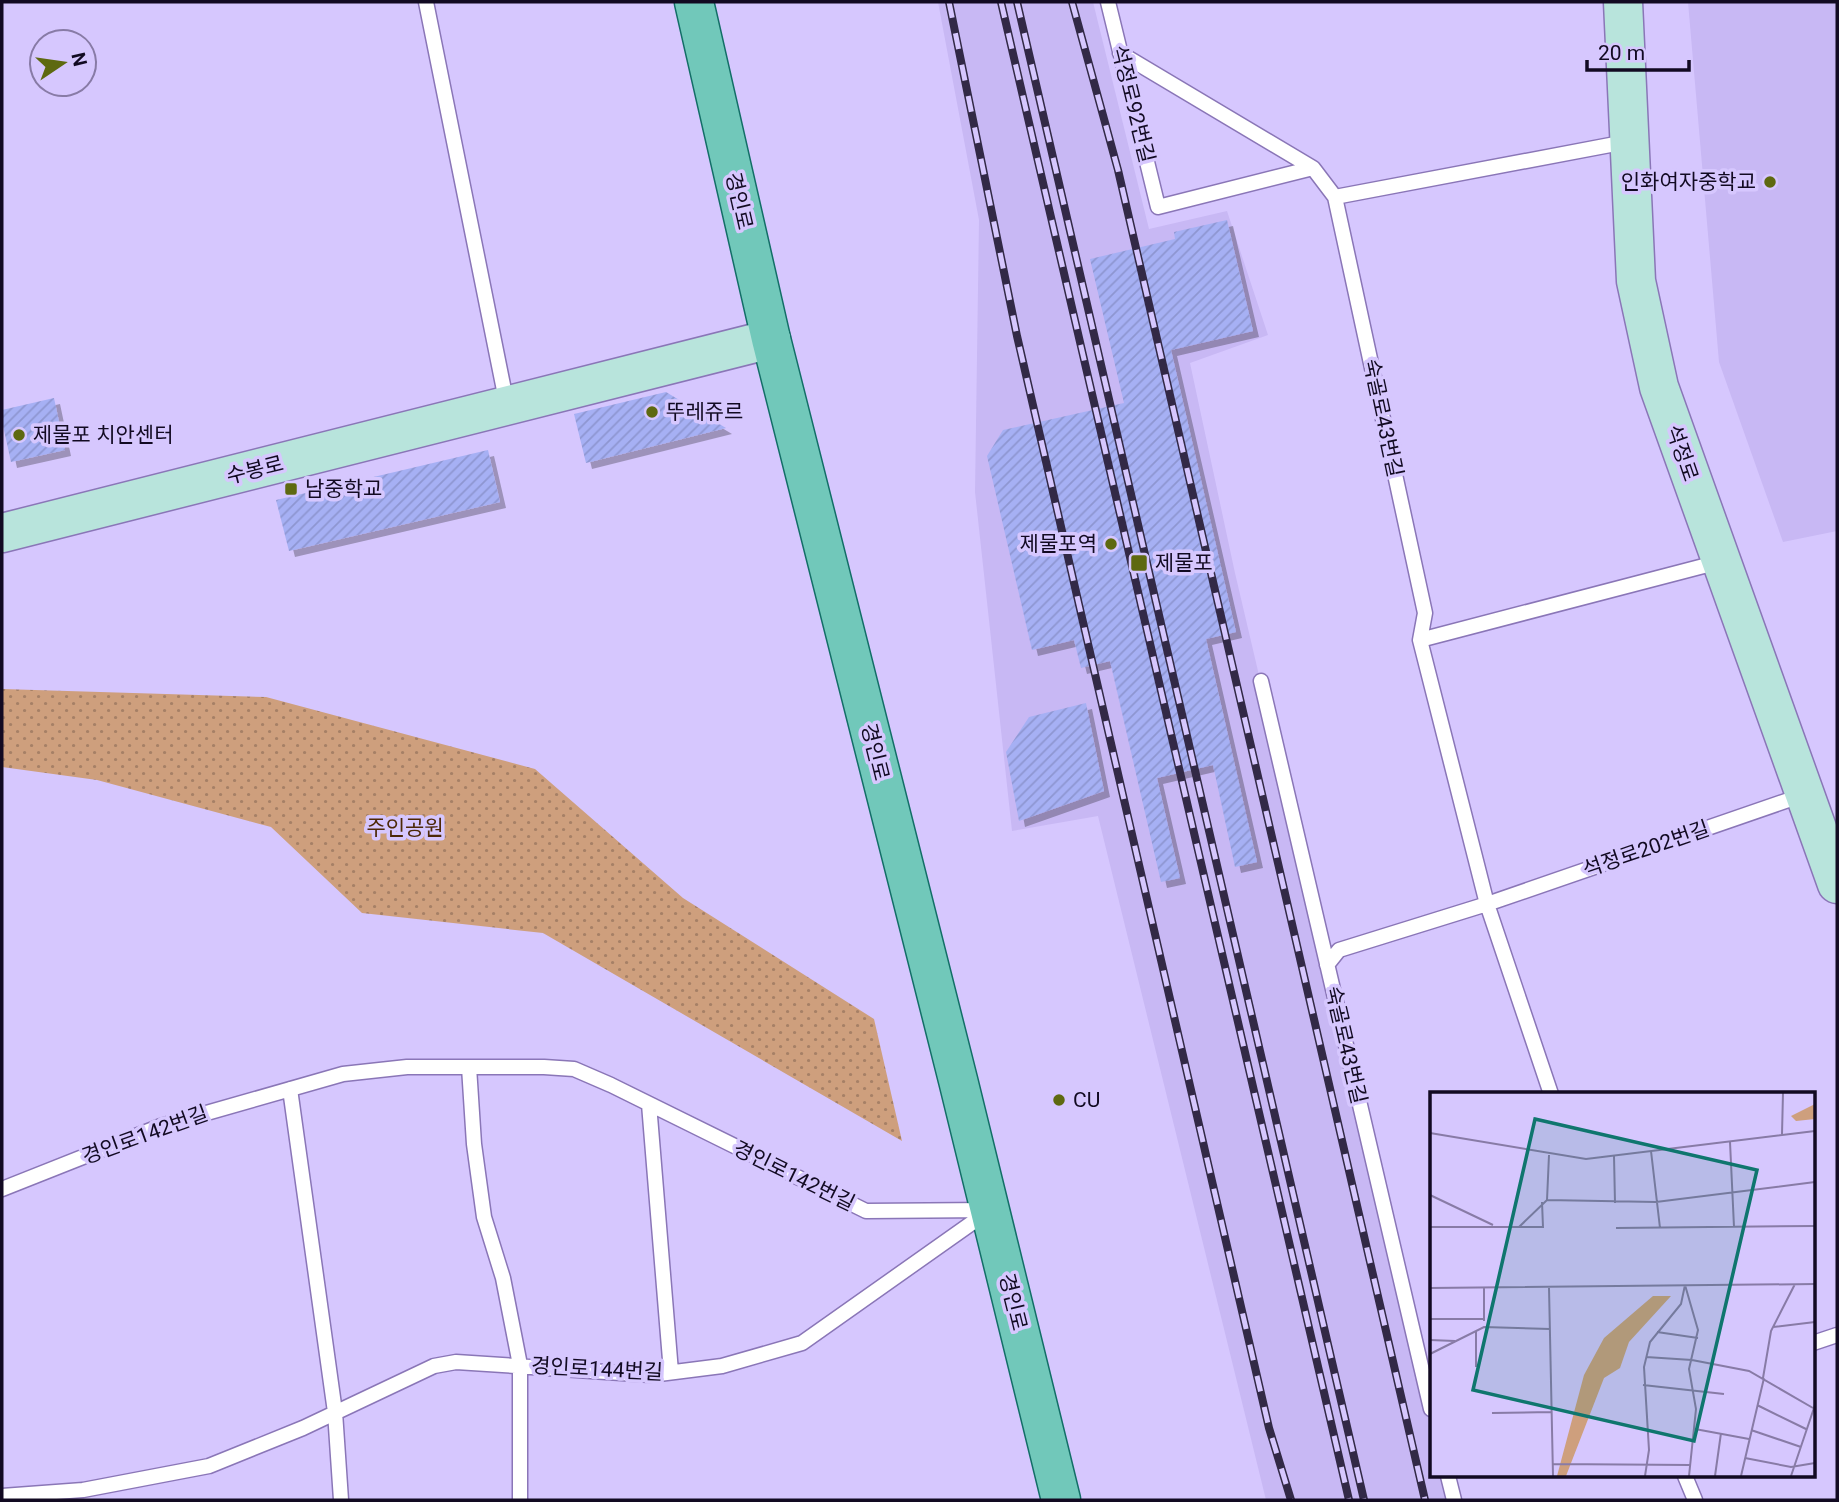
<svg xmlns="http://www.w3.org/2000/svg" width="1839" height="1502" font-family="Roboto,'Noto Sans KR',sans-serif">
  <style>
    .built { fill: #c8b8f4 }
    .park { fill: url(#park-dots) }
    .building { fill: url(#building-hatch); filter: url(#shadow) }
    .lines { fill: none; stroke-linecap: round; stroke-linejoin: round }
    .lane-casing { stroke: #8a76b7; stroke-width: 17 }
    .secondary-casing { stroke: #8a76b7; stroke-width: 41 }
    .primary-casing { stroke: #136e67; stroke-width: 41 }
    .lane { stroke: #fff; stroke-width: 14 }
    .secondary { stroke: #b8e4dc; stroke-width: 38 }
    .primary { stroke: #71c8ba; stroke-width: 38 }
    .rail-casing { stroke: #322946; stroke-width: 8 }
    .rail { stroke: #d6c7fe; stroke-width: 5; stroke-dasharray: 16; stroke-linecap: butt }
    .poi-dot { fill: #5e6910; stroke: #d6c7fe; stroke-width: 2.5 }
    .labels { text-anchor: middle; stroke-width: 7; stroke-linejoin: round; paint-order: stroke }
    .street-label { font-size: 21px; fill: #120a22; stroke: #d6c7fe }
    .poi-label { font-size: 21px; fill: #120a22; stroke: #d6c7fe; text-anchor: start }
    .park-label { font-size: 21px; fill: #4c2807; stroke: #d6c7fe }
    .inset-road { fill: none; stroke: #887ba6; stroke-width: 2 }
    .view { fill: #0f766e; fill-opacity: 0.15; stroke: #0f766e; stroke-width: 3.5 }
    .inset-edge { fill: none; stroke: #120a22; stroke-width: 3.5 }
  </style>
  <defs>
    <pattern id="park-dots" width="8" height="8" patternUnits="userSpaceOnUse" patternTransform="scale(1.75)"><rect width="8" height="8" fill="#ce9f7d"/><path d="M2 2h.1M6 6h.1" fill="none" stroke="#a68066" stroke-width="1.8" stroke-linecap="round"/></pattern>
    <pattern id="building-hatch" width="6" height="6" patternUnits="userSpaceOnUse" patternTransform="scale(1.75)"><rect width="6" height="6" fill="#a6b0f4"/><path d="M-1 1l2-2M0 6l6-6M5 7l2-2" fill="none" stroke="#8e96d1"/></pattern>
    <filter id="shadow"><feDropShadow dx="6" dy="6" stdDeviation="0" flood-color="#0004"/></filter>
  </defs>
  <rect width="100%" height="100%" fill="#d6c7fe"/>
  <path class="built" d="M938,2h155l56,227 78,-18 41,124 -78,28 45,210 196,836v67h16l6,24h-187l-168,-684 -86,15 -37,-339 4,-272z
    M1688,2h149v529l-54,11 -64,-180z"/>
  <path class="park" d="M2,689l264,8 269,72 148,129 191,121 28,122 -359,-208 -181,-20 -91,-86 -174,-47 -95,-13z"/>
  <path class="building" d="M1227,220l26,111 -82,19 65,282 -30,7 51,223 -22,5 -22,-102 -56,13 23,100 -19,4 -51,-221 -29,7 -7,-28 -42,10 -45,-194 16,-26 121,-27 -34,-144 85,-20 -1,-7z
    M666,392l60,36 -140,35 -12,-49z
    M54,398l11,52 -54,12 -9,-41v-11z
    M488,450l12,52 -211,49 -13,-51z
    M1086,703l18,88 -85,30 -13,-69 23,-35z"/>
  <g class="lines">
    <g class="lane-casing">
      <path id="lane" d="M426,2l81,403
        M1108,2l50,205 155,-39
        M1120,53l193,115 22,29 90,416 -5,27 67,264 64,190
        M1335,197l291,-55
        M1420,640l299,-78
        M1261,681l170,728
        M1327,965l12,-15 148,-46 316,-109
        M469,1067l5,77 10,73 19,61 17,87v135
        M290,1089l45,323 6,88
        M649,1104l22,268
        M2,1189l159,-63 182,-52 64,-7h137l30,2 37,16 255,126 123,-1
        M1813,1343l24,-8
        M1448,1476l6,24
        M1685,1476l10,24
        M2,1496l81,-6 126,-24 94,-38 131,-62 22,-4 195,13 71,-9 80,-23 184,-130"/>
    </g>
    <g class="secondary-casing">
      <path id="secondary" d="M1623,2l13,279 23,106 178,497
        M2,533l769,-194"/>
    </g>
    <g class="primary-casing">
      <path id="primary" d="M694,2l77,337 187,741 103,420"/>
    </g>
    <use href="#lane" class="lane"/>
    <use href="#secondary" class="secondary"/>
    <use href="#primary" class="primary"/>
    <g class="rail-casing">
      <path id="rail" d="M949,2l68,334 252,1092 22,72
        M1001,2l348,1498
        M1017,2l347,1498
        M1072,2l46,168 307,1330"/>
    </g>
    <use href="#rail" class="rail"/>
  </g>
  <g class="poi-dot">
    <circle cx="1770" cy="182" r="7"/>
    <circle cx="652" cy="412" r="7"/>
    <circle cx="19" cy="435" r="7"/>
    <rect x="284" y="482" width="14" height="14" rx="3.5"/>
    <circle cx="1111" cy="544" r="7"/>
    <rect x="1130" y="554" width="18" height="18" rx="3.5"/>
    <circle cx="1059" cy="1100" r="7"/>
  </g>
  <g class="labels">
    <g class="street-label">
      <text transform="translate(1133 104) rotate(76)" y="7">석정로92번길</text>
      <text transform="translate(739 201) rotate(77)" y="7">경인로</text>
      <text transform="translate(1383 418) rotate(78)" y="7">숙골로43번길</text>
      <text transform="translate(1682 453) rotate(71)" y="7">석정로</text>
      <text transform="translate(255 470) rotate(-14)" y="7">수봉로</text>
      <text transform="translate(875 752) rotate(76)" y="7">경인로</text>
      <text transform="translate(1646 849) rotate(-19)" y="7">석정로202번길</text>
      <text transform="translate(1346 1045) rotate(77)" y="7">숙골로43번길</text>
      <text transform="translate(145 1135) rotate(-20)" y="7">경인로142번길</text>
      <text transform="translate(794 1176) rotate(26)" y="7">경인로142번길</text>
      <text transform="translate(1013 1302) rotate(76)" y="7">경인로</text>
      <text transform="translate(597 1369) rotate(3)" y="7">경인로144번길</text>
    </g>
    <g class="poi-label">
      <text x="1756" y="189" text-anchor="end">인화여자중학교</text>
      <text x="666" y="419">뚜레쥬르</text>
      <text x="33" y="442">제물포 치안센터</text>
      <text x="305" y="496">남중학교</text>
      <text x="1097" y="551" text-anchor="end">제물포역</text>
      <text x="1155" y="570">제물포</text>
      <text x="1073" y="1107">CU</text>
    </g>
    <g class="park-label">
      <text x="405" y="835">주인공원</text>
    </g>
  </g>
  <g transform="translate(1430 1092)">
    <rect width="385" height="385" fill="#d6c7fe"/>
    <path d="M385,12v15l-19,2 -5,-5z" fill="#ce9f7d"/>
    <path d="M223,204h18l-42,46 -9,26 -16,10 -38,98h-9l27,-101 20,-37z" fill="#ce9f7d"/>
    <path class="inset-road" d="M0,41l156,26 229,-28M352,42l1,-41M300,50l4,85M221,59l9,77M184,64l1,47M0,103l63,30M117,108l2,-45M0,135h113l-1,-25M89,135l28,-27 109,2 159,-20M186,136l199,-2M255,193l13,45 -9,39 7,40 -7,67M0,196l385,-4M119,196l4,188M0,227h54M54,229v-33M343,235l42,-5M46,239v36M227,240l41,6M0,248l25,1M0,262l54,-27 66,2M216,265l46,3 57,11 64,37M333,286l8,-47 24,-47M213,293l81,9M327,313l49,24M62,321l59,-1M265,337l54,10M321,338l50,17M315,366l46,9 24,-4M123,372l137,1M215,384l4,-26 -5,-83 6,-25 31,-38 4,-19M285,384l6,-43M311,384l23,-98M361,384l24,-71"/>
    <path class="view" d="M105,27l222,51 -63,271 -221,-51z"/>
    <rect width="385" height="385" class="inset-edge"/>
  </g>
  <rect width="1839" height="1502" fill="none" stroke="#120a22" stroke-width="7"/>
  <g transform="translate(63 63) rotate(77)"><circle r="33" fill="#d6c7fe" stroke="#887ba6" stroke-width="2"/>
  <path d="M0-5L12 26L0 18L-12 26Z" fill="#5e6910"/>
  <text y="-10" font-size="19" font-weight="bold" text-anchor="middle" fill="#120a22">N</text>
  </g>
  <path d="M1587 60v10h102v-10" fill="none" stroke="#120a22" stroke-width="3.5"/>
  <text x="1598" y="60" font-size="21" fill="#120a22" stroke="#d6c7fe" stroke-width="5" paint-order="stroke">20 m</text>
</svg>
